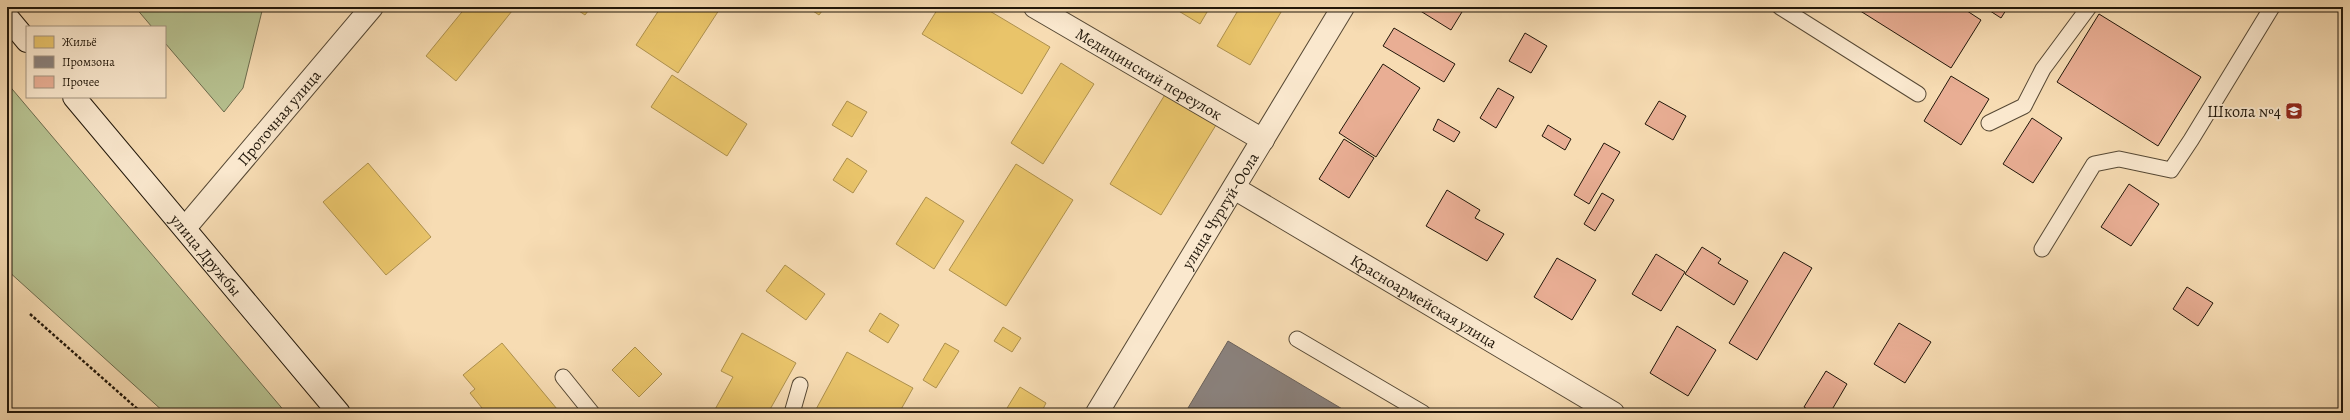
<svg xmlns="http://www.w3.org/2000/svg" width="2350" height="420" font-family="Alegreya,serif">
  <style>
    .green { fill: #b7c291; stroke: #6c6c4e }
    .homes { fill: #e9c46a; stroke: #ad904d }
    .industry { fill: #8a817c; stroke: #6a615a }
    .building { fill: #e9ae94; stroke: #21170a }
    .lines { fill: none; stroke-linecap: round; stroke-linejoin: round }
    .lane-casing { stroke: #564834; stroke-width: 17 }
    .street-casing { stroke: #564834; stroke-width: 24 }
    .secondary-casing { stroke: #21170a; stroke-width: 24 }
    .path { stroke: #21170a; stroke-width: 2.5; stroke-dasharray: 3 2; stroke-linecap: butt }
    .lane { stroke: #fae8ce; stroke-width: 15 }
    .street { stroke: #fae8ce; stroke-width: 22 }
    .secondary { stroke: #fae8ce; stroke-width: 22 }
    .labels { text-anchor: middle; stroke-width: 4; stroke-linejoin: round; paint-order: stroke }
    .street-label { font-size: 16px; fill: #21170a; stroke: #fae8ce }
    .poi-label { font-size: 16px; fill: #21170a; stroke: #fae8ce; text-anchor: end }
  </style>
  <rect width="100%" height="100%" fill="#f7dcb3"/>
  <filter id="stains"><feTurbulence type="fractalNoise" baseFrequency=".005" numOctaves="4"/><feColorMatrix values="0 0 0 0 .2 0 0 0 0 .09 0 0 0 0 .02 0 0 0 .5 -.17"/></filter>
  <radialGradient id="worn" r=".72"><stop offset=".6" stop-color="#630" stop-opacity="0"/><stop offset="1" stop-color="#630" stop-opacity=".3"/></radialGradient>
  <path class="green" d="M135,7h128l-20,81 -19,24 -59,-69v-16h-13z
    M7,83l279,330h-121l-158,-143z"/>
  <path class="homes" d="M466,7h41l5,4 -56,70 -30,-25z
    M573,7h18l-6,8z
    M661,7h60l-43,66 -42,-28z
    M807,7h18l-6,8z
    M939,7h44l67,40 -28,47 -100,-60z
    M1172,7h38l-10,17z
    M1240,7h44l-34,58 -33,-19z
    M1061,63l33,21 -51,80 -32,-21z
    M672,75l75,49 -20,32 -76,-49z
    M1166,93l50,32 -55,90 -51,-31z
    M847,101l20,11 -15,25 -20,-12z
    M847,158l20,13 -14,22 -20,-13z
    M368,163l63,74 -45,38 -63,-73z
    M1016,164l57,36 -67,106 -57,-36z
    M926,197l38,24 -30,48 -38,-25z
    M785,265l40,29 -19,26 -40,-29z
    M880,313l19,12 -11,18 -19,-12z
    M1003,327l18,11 -9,14 -18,-11z
    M742,333l54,30 -28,50h-55l20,-36 -12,-6z
    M502,343l55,66 -6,4h-65l-16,-20 5,-4 -12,-14z
    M945,343l14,8 -23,37 -13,-8z
    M635,347l27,27 -23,23 -27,-27z
    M847,352l66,36 -14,25h-85z
    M1020,387l26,16 -5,10h-37z"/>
  <path class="industry" d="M1228,341l121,72h-164z"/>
  <path class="building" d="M1414,7h51l-14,23z
    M1854,7h107l20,13 -30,48z
    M1984,7h24l-7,11z
    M2099,14l102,63 -43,69 -101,-64z
    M1394,28l61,36 -11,18 -61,-36z
    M1525,33l22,13 -16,27 -22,-12z
    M1383,64l37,24 -44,69 -37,-24z
    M1951,76l38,23 -28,46 -37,-24z
    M1498,88l16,9 -18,31 -16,-10z
    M1659,101l27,15 -13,24 -28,-16z
    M2032,118l30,20 -29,45 -30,-19z
    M1438,119l22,13 -6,10 -21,-12z
    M1548,125l23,14 -6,11 -23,-14z
    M1344,139l30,19 -25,40 -30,-19z
    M1604,143l16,9 -31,52 -15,-9z
    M2129,184l30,20 -28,42 -30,-19z
    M1447,190l33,20 -5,8 29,16 -17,27 -61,-35z
    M1602,193l12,7 -19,31 -11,-7z
    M1702,247l19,12 -3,4 30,18 -14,24 -49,-31z
    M1784,252l28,16 -55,92 -28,-17z
    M1656,254l29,18 -24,39 -29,-17z
    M1557,258l39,22 -24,40 -38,-23z
    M2187,287l26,16 -15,23 -25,-17z
    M1899,323l32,19 -26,41 -31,-19z
    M1677,326l39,24 -28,46 -38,-23z
    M1826,371l21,13 -17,29h-16l-10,-6z"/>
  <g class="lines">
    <g class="lane-casing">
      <path id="lane" d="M1780,7l138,87
        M1989,123l35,-17 19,-37 46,-62
        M2042,249l52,-85 25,-5 52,11 20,-30 81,-133
        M1297,339l126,74
        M563,377l29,36
        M792,413l8,-28"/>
    </g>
    <g class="street-casing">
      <g id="street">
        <path id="s1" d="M1035,7l228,133"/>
        <path id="s2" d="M1234,188l379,225"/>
        <path id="s3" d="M185,228l187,-221"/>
        <path id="s4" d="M1097,413l246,-406"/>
      </g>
    </g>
    <g class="secondary-casing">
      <g id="secondary">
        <path d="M7,17l20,24"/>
        <path id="s5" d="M74,97l265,316"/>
      </g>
    </g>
    <path class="path" d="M30,314l112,99"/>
    <use href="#lane" class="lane"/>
    <use href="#street" class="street"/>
    <use href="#secondary" class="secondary"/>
  </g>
  <defs>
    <g id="school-square" transform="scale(0.9)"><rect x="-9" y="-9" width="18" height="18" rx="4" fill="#8f2418" stroke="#fae8ce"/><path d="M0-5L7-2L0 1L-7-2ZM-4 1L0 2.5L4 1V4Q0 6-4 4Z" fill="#fff"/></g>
  </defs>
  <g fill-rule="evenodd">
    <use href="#school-square" x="2294" y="111"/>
  </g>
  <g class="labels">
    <g class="street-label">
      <text dy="6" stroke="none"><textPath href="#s1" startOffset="132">Медицинский переулок</textPath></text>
      <text dy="6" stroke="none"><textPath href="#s3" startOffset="145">Проточная улица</textPath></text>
      <text dy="6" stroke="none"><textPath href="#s4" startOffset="237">улица Чургуй-Оола</textPath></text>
      <text dy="6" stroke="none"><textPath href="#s5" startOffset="206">улица Дружбы</textPath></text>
      <text dy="6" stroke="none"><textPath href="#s2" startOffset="221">Красноармейская улица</textPath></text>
    </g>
    <g class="poi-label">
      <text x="2281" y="117">Школа №4</text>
    </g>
  </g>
  <rect width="2350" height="420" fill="none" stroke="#f7dcb3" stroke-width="24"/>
  <rect x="8" y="8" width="2334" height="404" fill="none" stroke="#21170a" stroke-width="2"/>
  <rect x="12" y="12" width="2326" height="396" fill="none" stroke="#21170a"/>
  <rect x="26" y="26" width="140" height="72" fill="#fae8ce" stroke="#a39480"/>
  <rect x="34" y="36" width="20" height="12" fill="#e9c46a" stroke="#a39480"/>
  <text x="62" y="46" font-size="12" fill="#21170a">Жильё</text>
  <rect x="34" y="56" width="20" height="12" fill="#8a817c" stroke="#a39480"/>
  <text x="62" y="66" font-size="12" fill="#21170a">Промзона</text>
  <rect x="34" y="76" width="20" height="12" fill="#e9ae94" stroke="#a39480"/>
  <text x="62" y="86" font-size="12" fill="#21170a">Прочее</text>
  <rect width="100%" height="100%" filter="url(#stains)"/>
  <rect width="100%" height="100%" fill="url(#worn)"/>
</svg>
